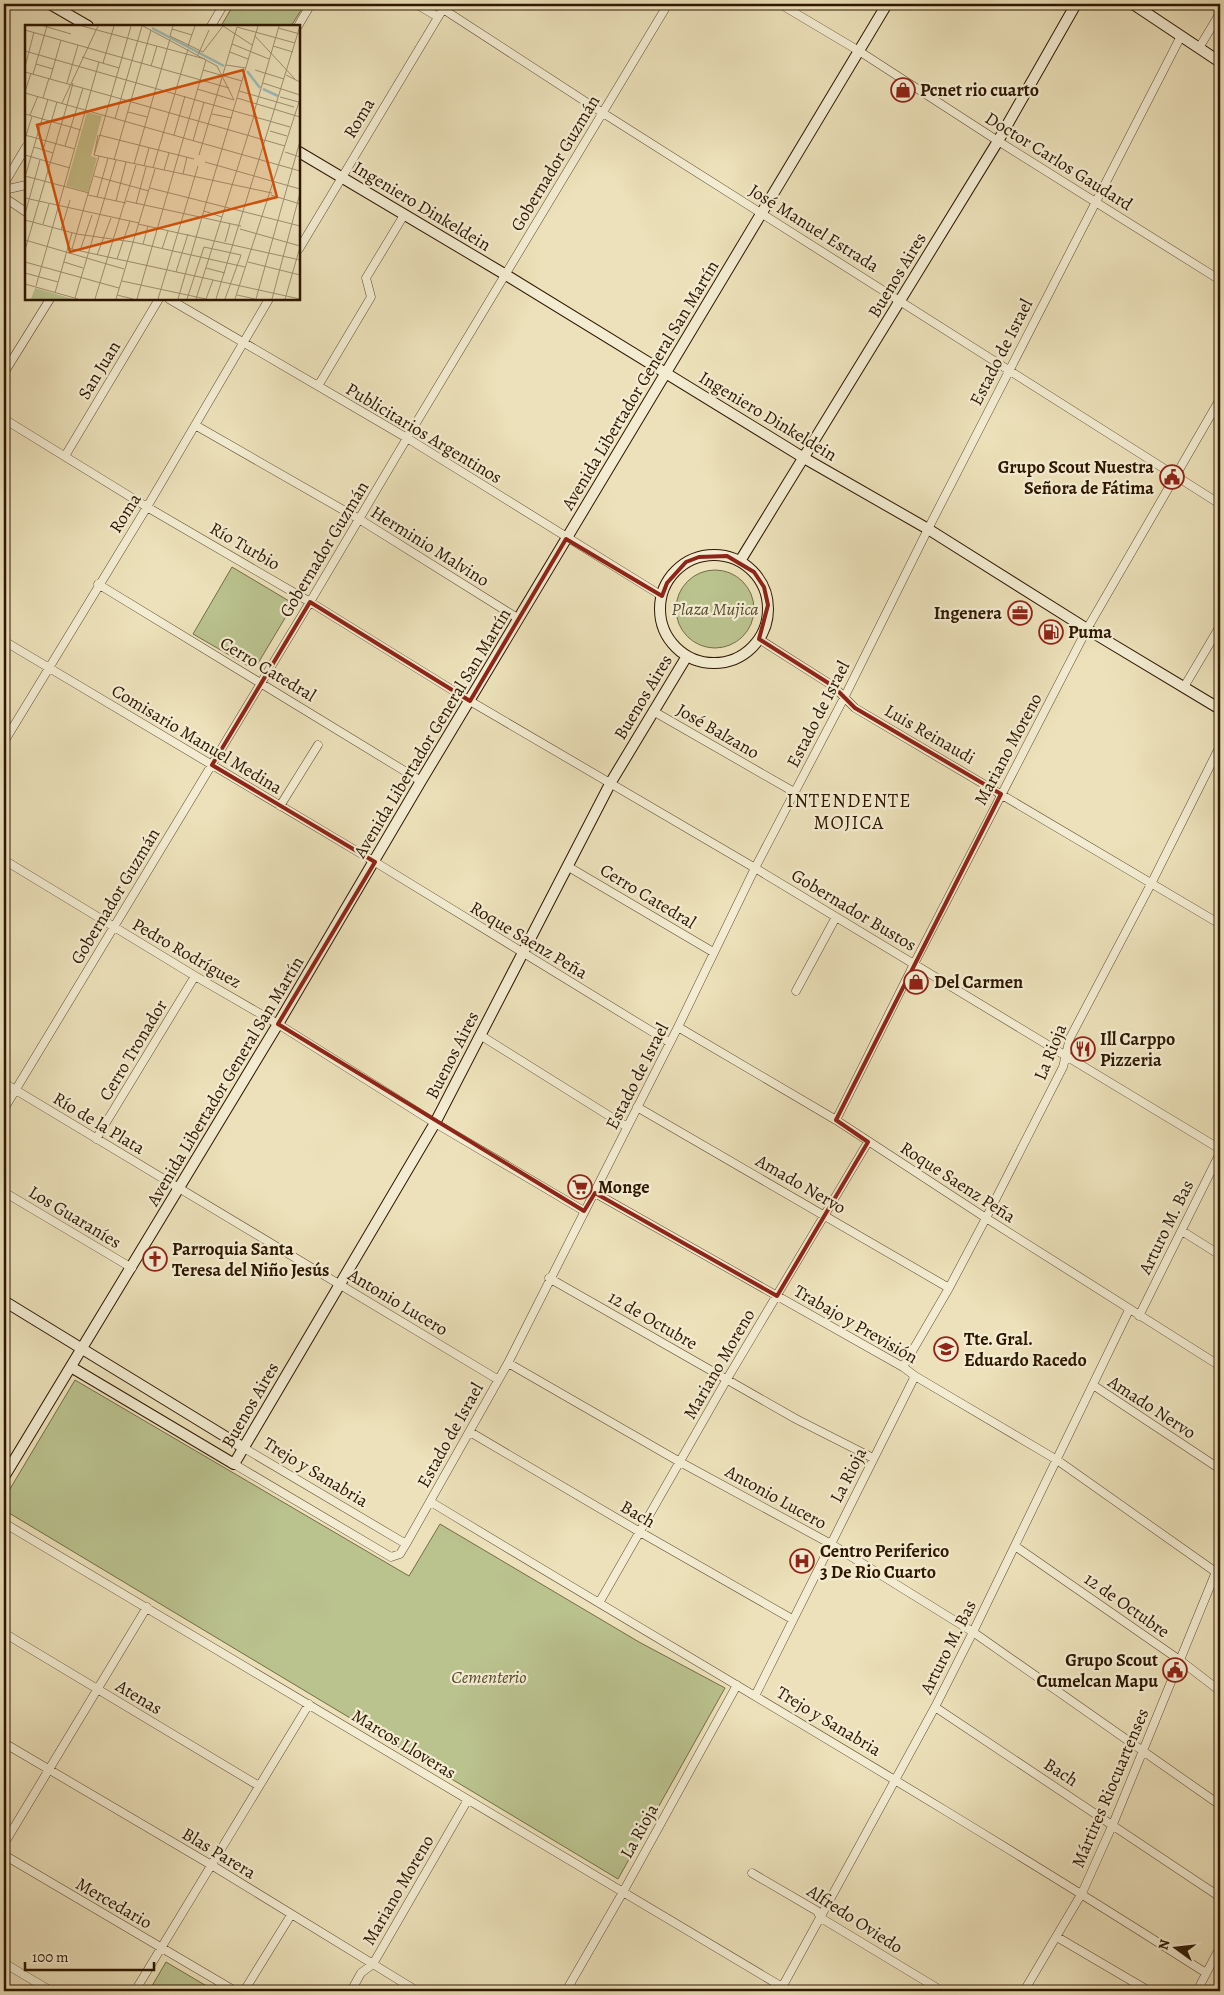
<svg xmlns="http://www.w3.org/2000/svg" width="1224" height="1995" font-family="Alegreya,serif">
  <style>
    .green { fill: #bac28e; stroke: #746c47 }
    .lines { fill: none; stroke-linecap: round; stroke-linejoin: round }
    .minor-casing { stroke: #5d4a2e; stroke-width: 9 }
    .secondary-casing { stroke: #2d1700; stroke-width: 12 }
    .minor { stroke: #f3ecd2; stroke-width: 8 }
    .secondary { stroke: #f3ecd2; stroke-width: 10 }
    .marked { fill: none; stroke: #8f2418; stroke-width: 4; stroke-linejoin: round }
    .labels { text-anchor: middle; stroke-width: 4.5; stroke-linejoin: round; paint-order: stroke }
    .poi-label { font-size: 18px; font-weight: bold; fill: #2d1700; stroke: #f3ecd2; text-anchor: start }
    .street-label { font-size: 18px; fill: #2d1700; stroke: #f3ecd2 }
    .park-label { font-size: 18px; font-style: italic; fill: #574a2b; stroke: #f3ecd2 }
    .neighbourhood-label { font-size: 19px; letter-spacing: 1px; fill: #2d1700; stroke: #f3ecd2 }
    .inset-river { fill: none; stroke: #9cbbb9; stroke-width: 2.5 }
    .inset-road { fill: none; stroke: #a09070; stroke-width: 1 }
    .view { fill: #d5520b; fill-opacity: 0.15; stroke: #d5520b; stroke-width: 2.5 }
    .inset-edge { fill: none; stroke: #2d1700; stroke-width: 2.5 }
  </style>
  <rect width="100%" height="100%" fill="#ece1ba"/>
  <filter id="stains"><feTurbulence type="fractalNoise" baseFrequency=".004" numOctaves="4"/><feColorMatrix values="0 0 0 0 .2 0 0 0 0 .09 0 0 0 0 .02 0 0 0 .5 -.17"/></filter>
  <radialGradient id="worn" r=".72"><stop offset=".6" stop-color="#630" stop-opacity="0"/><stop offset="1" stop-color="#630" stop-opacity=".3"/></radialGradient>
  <path class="green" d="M234,4h71l-14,22h-70z
    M232,567l57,34 2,7 -34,57 -7,2 -57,-33z
    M676 609a39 39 0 1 1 78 0a39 39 0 1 1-78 0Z
    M75,1380l334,196 31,-52 199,118 86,46 -107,191 -614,-369v-11z
    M166,1962l49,29h-66z"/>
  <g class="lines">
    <g class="minor-casing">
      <path id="minor" d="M416,4l22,13
        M780,4l79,47 139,90 222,139
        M443,9l160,104 617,391
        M211,26l13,-22
        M298,26l13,-22
        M1199,48l21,-35
        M4,184l22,-37
        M4,190l22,-5
        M4,196l4,4 18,12
        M299,249l147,-245
        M169,299l238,139 255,158
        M4,373l46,-74
        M318,386l53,-89 -5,-19 38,-63
        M4,419l143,88 163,95 160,99 285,167 465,281
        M195,425l164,94 160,100
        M65,456l94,-157
        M98,584l323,197
        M759,639l74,47 22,22 365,216
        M4,641l371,221 294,180
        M1184,687l36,-61
        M653,711l141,81
        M4,742l143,-235 122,-208
        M280,806l38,-61
        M4,860l191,116 83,48 157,99 149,88
        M567,866l146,86
        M796,991l40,-74
        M678,1027l158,93 150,98 234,148
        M480,1035l147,92
        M4,1083l493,296
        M637,1107l312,181
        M4,1109l306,-507 97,-164 261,-434
        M836,1120l78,-156 173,-335 133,-230
        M96,1139l99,-163
        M4,1192l128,76
        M595,1193l308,174 12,9 142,84 163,115
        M1182,1231l38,24
        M549,1278l247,141 77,39
        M1139,1316l81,-163
        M508,1363l172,99 151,82 142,88 247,173
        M903,1367l46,-79 37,-70 77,-151 7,-29 81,-154 69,-138
        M1093,1385l127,84
        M470,1432l170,100 152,87
        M244,1448l162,96
        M234,1464l157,93 9,-3 6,-10 102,-181 170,-336 77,-159 90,-172 83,-167 253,-493
        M431,1502c259,157 521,308 775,471
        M4,1523l785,468
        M1015,1546l166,115 39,30
        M599,1603l128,-224 141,-237
        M4,1633l255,153
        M755,1696l160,-320
        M935,1707l285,190
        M4,1743l209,123 204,125
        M4,1844l143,-237
        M4,1855l231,136
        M752,1873l65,38 4,7 121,73
        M1057,1937l92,54
        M4,1963l47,28
        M135,1991l174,-287
        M244,1991l47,-76
        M351,1991l10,-18 12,-9 94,-163
        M566,1991l57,-99 114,-207
        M780,1991l155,-284 38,-75 156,-322
        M1024,1991l58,-98 31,-69 107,-262
        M1197,1991l23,-44"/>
    </g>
    <g class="secondary-casing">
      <path id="secondary" d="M50,4l38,22
        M1133,4l87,58
        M299,152l207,123 298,183 124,71 159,100 133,80
        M660 609a54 54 0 1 1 108 0a54 54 0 1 1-108 0Z
        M740,561l258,-420 78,-137
        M4,1301l240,147
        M71,1367l163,97 201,-341 176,-341 76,-126
        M4,1477l274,-453 143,-243 466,-777"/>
    </g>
    <use href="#minor" class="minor"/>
    <use href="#secondary" class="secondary"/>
  </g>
  <path class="marked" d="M566,539l96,57 5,-13 19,-21 13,-5 28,-1 27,16 10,15 4,18 -9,34 74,47 22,22 146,86 -165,326 32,22 -91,154 -182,-103 -11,18 -306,-187 97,-162 -163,-97 98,-163 160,99z"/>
  <defs>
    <g id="shop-ring" transform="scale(1.25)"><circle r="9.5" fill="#f3ecd2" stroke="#8f2418" stroke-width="1.5"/><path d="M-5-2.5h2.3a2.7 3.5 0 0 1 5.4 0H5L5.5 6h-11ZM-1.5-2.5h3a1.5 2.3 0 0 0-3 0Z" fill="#8f2418"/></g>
    <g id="civic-ring" transform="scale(1.25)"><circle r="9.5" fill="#f3ecd2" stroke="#8f2418" stroke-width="1.5"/><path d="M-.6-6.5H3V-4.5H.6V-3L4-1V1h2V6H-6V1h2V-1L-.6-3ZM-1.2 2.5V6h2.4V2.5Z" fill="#8f2418"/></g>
    <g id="office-ring" transform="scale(1.25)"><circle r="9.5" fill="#f3ecd2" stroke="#8f2418" stroke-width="1.5"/><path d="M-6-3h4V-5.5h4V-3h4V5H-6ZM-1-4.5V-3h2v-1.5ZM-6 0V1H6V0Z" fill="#8f2418"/></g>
    <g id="fuel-ring" transform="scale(1.25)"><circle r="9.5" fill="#f3ecd2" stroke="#8f2418" stroke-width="1.5"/><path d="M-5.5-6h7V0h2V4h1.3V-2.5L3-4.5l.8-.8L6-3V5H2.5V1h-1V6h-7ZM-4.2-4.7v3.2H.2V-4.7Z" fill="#8f2418"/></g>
    <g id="restaurant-ring" transform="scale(1.25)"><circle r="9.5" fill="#f3ecd2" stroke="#8f2418" stroke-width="1.5"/><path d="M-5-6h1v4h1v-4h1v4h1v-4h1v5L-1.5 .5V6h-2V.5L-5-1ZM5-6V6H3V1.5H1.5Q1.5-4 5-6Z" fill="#8f2418"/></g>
    <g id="supermarket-ring" transform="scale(1.25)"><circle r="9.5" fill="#f3ecd2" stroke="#8f2418" stroke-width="1.5"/><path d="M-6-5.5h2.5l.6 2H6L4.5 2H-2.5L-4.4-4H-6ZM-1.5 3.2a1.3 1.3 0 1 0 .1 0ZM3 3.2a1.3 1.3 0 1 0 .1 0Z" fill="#8f2418"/></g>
    <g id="church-ring" transform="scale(1.25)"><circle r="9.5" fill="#f3ecd2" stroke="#8f2418" stroke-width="1.5"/><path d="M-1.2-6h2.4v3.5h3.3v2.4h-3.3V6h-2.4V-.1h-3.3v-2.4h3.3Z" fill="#8f2418"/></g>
    <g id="school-ring" transform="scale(1.25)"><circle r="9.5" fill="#f3ecd2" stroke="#8f2418" stroke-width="1.5"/><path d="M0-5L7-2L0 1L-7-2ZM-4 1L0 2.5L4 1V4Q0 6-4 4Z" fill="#8f2418"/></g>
    <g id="hospital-ring" transform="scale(1.25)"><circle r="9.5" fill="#f3ecd2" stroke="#8f2418" stroke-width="1.5"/><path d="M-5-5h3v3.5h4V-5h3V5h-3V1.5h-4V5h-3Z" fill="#8f2418"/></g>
  </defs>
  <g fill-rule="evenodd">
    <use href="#shop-ring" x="903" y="90"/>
    <use href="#civic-ring" x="1172" y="477"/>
    <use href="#office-ring" x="1020" y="613"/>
    <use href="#fuel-ring" x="1051" y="632"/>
    <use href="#shop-ring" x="916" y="982"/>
    <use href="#restaurant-ring" x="1083" y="1049"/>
    <use href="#supermarket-ring" x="580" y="1187"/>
    <use href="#church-ring" x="155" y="1259"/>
    <use href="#school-ring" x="946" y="1349"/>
    <use href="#hospital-ring" x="802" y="1561"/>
    <use href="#civic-ring" x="1175" y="1670"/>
  </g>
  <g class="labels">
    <g class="poi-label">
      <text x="920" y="96">Pcnet rio cuarto</text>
      <text x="1154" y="473" text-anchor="end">Grupo Scout Nuestra<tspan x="1154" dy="21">Señora de Fátima</tspan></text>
      <text x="1002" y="619" text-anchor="end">Ingenera</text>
      <text x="1068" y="638">Puma</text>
      <text x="934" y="988">Del Carmen</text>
      <text x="1100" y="1045">Ill Carppo<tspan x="1100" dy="21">Pizzeria</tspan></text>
      <text x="598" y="1193">Monge</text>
      <text x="172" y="1255">Parroquia Santa<tspan x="172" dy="21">Teresa del Niño Jesús</tspan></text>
      <text x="964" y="1345">Tte. Gral.<tspan x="964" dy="21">Eduardo Racedo</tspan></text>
      <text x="820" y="1557">Centro Periferico<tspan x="820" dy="21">3 De Rio Cuarto</tspan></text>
      <text x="1158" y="1666" text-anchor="end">Grupo Scout<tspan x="1158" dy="21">Cumelcan Mapu</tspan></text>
    </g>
    <g class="street-label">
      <text transform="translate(359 118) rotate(-59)" y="6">Roma</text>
      <text transform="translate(1059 161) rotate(32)" y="6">Doctor Carlos Gaudard</text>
      <text transform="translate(555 163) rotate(-59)" y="6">Gobernador Guzmán</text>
      <text transform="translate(422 206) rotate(31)" y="6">Ingeniero Dinkeldein</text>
      <text transform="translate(814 228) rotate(32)" y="6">José Manuel Estrada</text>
      <text transform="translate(897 275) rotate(-59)" y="6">Buenos Aires</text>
      <text transform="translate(1001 352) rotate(-63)" y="6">Estado de Israel</text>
      <text transform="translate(99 370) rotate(-59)" y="6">San Juan</text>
      <text transform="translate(640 385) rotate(-59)" y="6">Avenida Libertador General San Martín</text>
      <text transform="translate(768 416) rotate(31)" y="6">Ingeniero Dinkeldein</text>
      <text transform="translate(424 433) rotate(31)" y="6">Publicitarios Argentinos</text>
      <text transform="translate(125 513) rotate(-58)" y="6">Roma</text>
      <text transform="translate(245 546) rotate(30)" y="6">Río Turbio</text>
      <text transform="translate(430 546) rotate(32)" y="6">Herminio Malvino</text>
      <text transform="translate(324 549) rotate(-59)" y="6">Gobernador Guzmán</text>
      <text transform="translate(268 669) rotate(31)" y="6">Cerro Catedral</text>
      <text transform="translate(643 697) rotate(-59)" y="6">Buenos Aires</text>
      <text transform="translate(818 714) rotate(-63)" y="6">Estado de Israel</text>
      <text transform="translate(718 731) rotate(30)" y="6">José Balzano</text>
      <text transform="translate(432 733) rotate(-59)" y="6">Avenida Libertador General San Martín</text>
      <text transform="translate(930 734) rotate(30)" y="6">Luis Reinaudi</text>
      <text transform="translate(197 739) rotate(31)" y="6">Comisario Manuel Medina</text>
      <text transform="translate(1008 749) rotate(-62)" y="6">Mariano Moreno</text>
      <text transform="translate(115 896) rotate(-59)" y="6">Gobernador Guzmán</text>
      <text transform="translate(648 896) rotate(31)" y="6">Cerro Catedral</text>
      <text transform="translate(854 910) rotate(31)" y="6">Gobernador Bustos</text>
      <text transform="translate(529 940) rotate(31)" y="6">Roque Saenz Peña</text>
      <text transform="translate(187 953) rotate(30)" y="6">Pedro Rodríguez</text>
      <text transform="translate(133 1050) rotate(-59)" y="6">Cerro Tronador</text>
      <text transform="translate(1050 1052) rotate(-68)" y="6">La Rioja</text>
      <text transform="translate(452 1055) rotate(-63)" y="6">Buenos Aires</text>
      <text transform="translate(637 1076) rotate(-63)" y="6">Estado de Israel</text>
      <text transform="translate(225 1081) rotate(-59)" y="6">Avenida Libertador General San Martín</text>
      <text transform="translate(99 1123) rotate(31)" y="6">Río de la Plata</text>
      <text transform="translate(958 1182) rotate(33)" y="6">Roque Saenz Peña</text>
      <text transform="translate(801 1184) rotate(30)" y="6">Amado Nervo</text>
      <text transform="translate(75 1217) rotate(31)" y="6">Los Guaraníes</text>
      <text transform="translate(1166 1227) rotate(-64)" y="6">Arturo M. Bas</text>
      <text transform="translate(398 1302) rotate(31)" y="6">Antonio Lucero</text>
      <text transform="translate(653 1320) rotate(30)" y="6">12 de Octubre</text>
      <text transform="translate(856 1324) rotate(30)" y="6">Trabajo y Previsión</text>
      <text transform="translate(719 1364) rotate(-60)" y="6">Mariano Moreno</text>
      <text transform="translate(250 1405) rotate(-60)" y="6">Buenos Aires</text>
      <text transform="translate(1152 1407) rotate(33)" y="6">Amado Nervo</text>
      <text transform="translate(450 1435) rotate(-61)" y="6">Estado de Israel</text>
      <text transform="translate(316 1472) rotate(31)" y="6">Trejo y Sanabria</text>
      <text transform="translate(848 1475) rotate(-63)" y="6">La Rioja</text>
      <text transform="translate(776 1497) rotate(29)" y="6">Antonio Lucero</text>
      <text transform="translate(638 1514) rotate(30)" y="6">Bach</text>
      <text transform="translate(1127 1605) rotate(35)" y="6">12 de Octubre</text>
      <text transform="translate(948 1647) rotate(-63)" y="6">Arturo M. Bas</text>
      <text transform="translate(139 1697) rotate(31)" y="6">Atenas</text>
      <text transform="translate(829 1721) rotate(31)" y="6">Trejo y Sanabria</text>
      <text transform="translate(404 1744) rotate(31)" y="6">Marcos Lloveras</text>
      <text transform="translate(1061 1772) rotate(33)" y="6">Bach</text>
      <text transform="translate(1110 1788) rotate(-67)" y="6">Mártires Riocuartenses</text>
      <text transform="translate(639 1831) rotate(-61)" y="6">La Rioja</text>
      <text transform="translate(219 1853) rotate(31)" y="6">Blas Parera</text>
      <text transform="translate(398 1890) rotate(-60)" y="6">Mariano Moreno</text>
      <text transform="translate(114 1903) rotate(30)" y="6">Mercedario</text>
      <text transform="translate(855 1919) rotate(33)" y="6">Alfredo Oviedo</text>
    </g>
    <g class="park-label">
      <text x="715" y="615">Plaza Mujica</text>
      <text x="489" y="1683">Cementerio</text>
    </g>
    <g class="neighbourhood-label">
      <text x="849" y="807">INTENDENTE<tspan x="849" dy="22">MOJICA</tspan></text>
    </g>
  </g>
  <g transform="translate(25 25)">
    <rect width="275" height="275" fill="#ece1ba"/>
    <path d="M62,87l15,4 -11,40 6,2 -9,34 -22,-6zM10,263l38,11h-42z" fill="#bac28e"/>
    <path class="inset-river" d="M127,3l72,38M222,46l13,17M238,64l15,7"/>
    <path class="inset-road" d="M19,1l27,8M57,1l123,33M106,1l-20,70 174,50M118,1l74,40 17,34M148,1l-3,10 33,16 20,-26M198,1l29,19M253,3l22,6M147,4l20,6M0,5l204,58M230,11l40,43M207,19l37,15M163,21l7,-20M248,21l20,6M0,26l265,76M205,27l18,7M173,30l11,-25M57,32l37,11M78,38l11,-37M11,39l17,5M201,40l20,3M126,41l6,-20M0,42l9,-35M178,45l39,11M230,45l29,9M0,47l86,24 -11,39M8,49l14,-48M261,50l14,7M25,54l11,-39M42,58l11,-38M238,58l37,12M172,64l37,11M214,66l55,16M0,67l6,-19M0,68l275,78M255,72l19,5M18,73l6,-20M212,73l63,19M37,78l36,-77M42,80l6,-22M103,87l19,5M0,89l56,16M187,89l20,4M5,90l8,-19M228,91l26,-90M90,94l27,-93M245,106l17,5M0,110l50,14M73,110l-4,20 178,38M74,110l95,24M149,110l11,-39M0,114l7,-23M168,116l11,-39M40,121l18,-58M9,122l19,6M18,125l14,-48M260,127l15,5M0,130l45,13M69,130l6,-20M174,130l38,-128 58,16M89,135l37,-130M180,137l95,27M109,139l36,-125M119,141l5,-18M128,143l35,-119M139,145l5,-17M158,149l4,-17M0,151l64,17M69,151l55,15M0,152l23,-78M125,163l150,38M63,170l38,8M246,170l29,9M72,172l11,-39M0,173l114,25M91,176l10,-39M101,176l115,25M111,179l10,-37M179,186l18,6M0,189l15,-54M0,195l52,14 56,8 112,25M18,199l6,-20M113,199l162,36M215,204l60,17M36,205l9,-30M0,215l99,29M200,217l5,-18M118,219l5,-18M42,223l233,51M47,224l27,-93M137,224l6,-18M0,225l42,-145M55,226l12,-36M72,230l14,-37M92,234l13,-38M0,237l94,26M39,237l19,6M223,237l52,13M181,243l19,5M151,247l12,-38M0,248l33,9M97,256l84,18M0,259l53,15M11,261l63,-224M30,268l17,-60M92,270l16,4M212,270l18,4M50,273l41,-138M70,274l41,-134M91,274l39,-130M112,274l69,-239M133,274l40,-133M153,274l80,-273M162,274l17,-52 37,8 -16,44M171,274l58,-183M181,274l7,-19M191,274l84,-273M210,274l65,-200M231,274l44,-158M247,274l28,-106M260,274l15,-52"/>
    <path class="view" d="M218,45l34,127 -207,55 -33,-127z"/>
    <rect width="275" height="275" class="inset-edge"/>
  </g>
  <rect width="1224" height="1995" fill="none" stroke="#ece1ba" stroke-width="20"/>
  <rect x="5" y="5" width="1214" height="1985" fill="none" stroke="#2d1700" stroke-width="2.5"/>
  <rect x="10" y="10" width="1204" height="1975" fill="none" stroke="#2d1700"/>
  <g transform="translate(1176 1948) rotate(285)" stroke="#f3ecd2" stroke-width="4" paint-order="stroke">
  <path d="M0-4L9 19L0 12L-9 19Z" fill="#2d1700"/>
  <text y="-8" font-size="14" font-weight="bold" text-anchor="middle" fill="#2d1700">N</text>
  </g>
  <path d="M25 1962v8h129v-8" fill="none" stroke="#2d1700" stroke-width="2.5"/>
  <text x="32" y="1962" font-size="15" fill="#2d1700" stroke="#f3ecd2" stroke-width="4" paint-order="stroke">100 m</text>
  <rect width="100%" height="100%" filter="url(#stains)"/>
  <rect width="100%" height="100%" fill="url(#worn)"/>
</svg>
